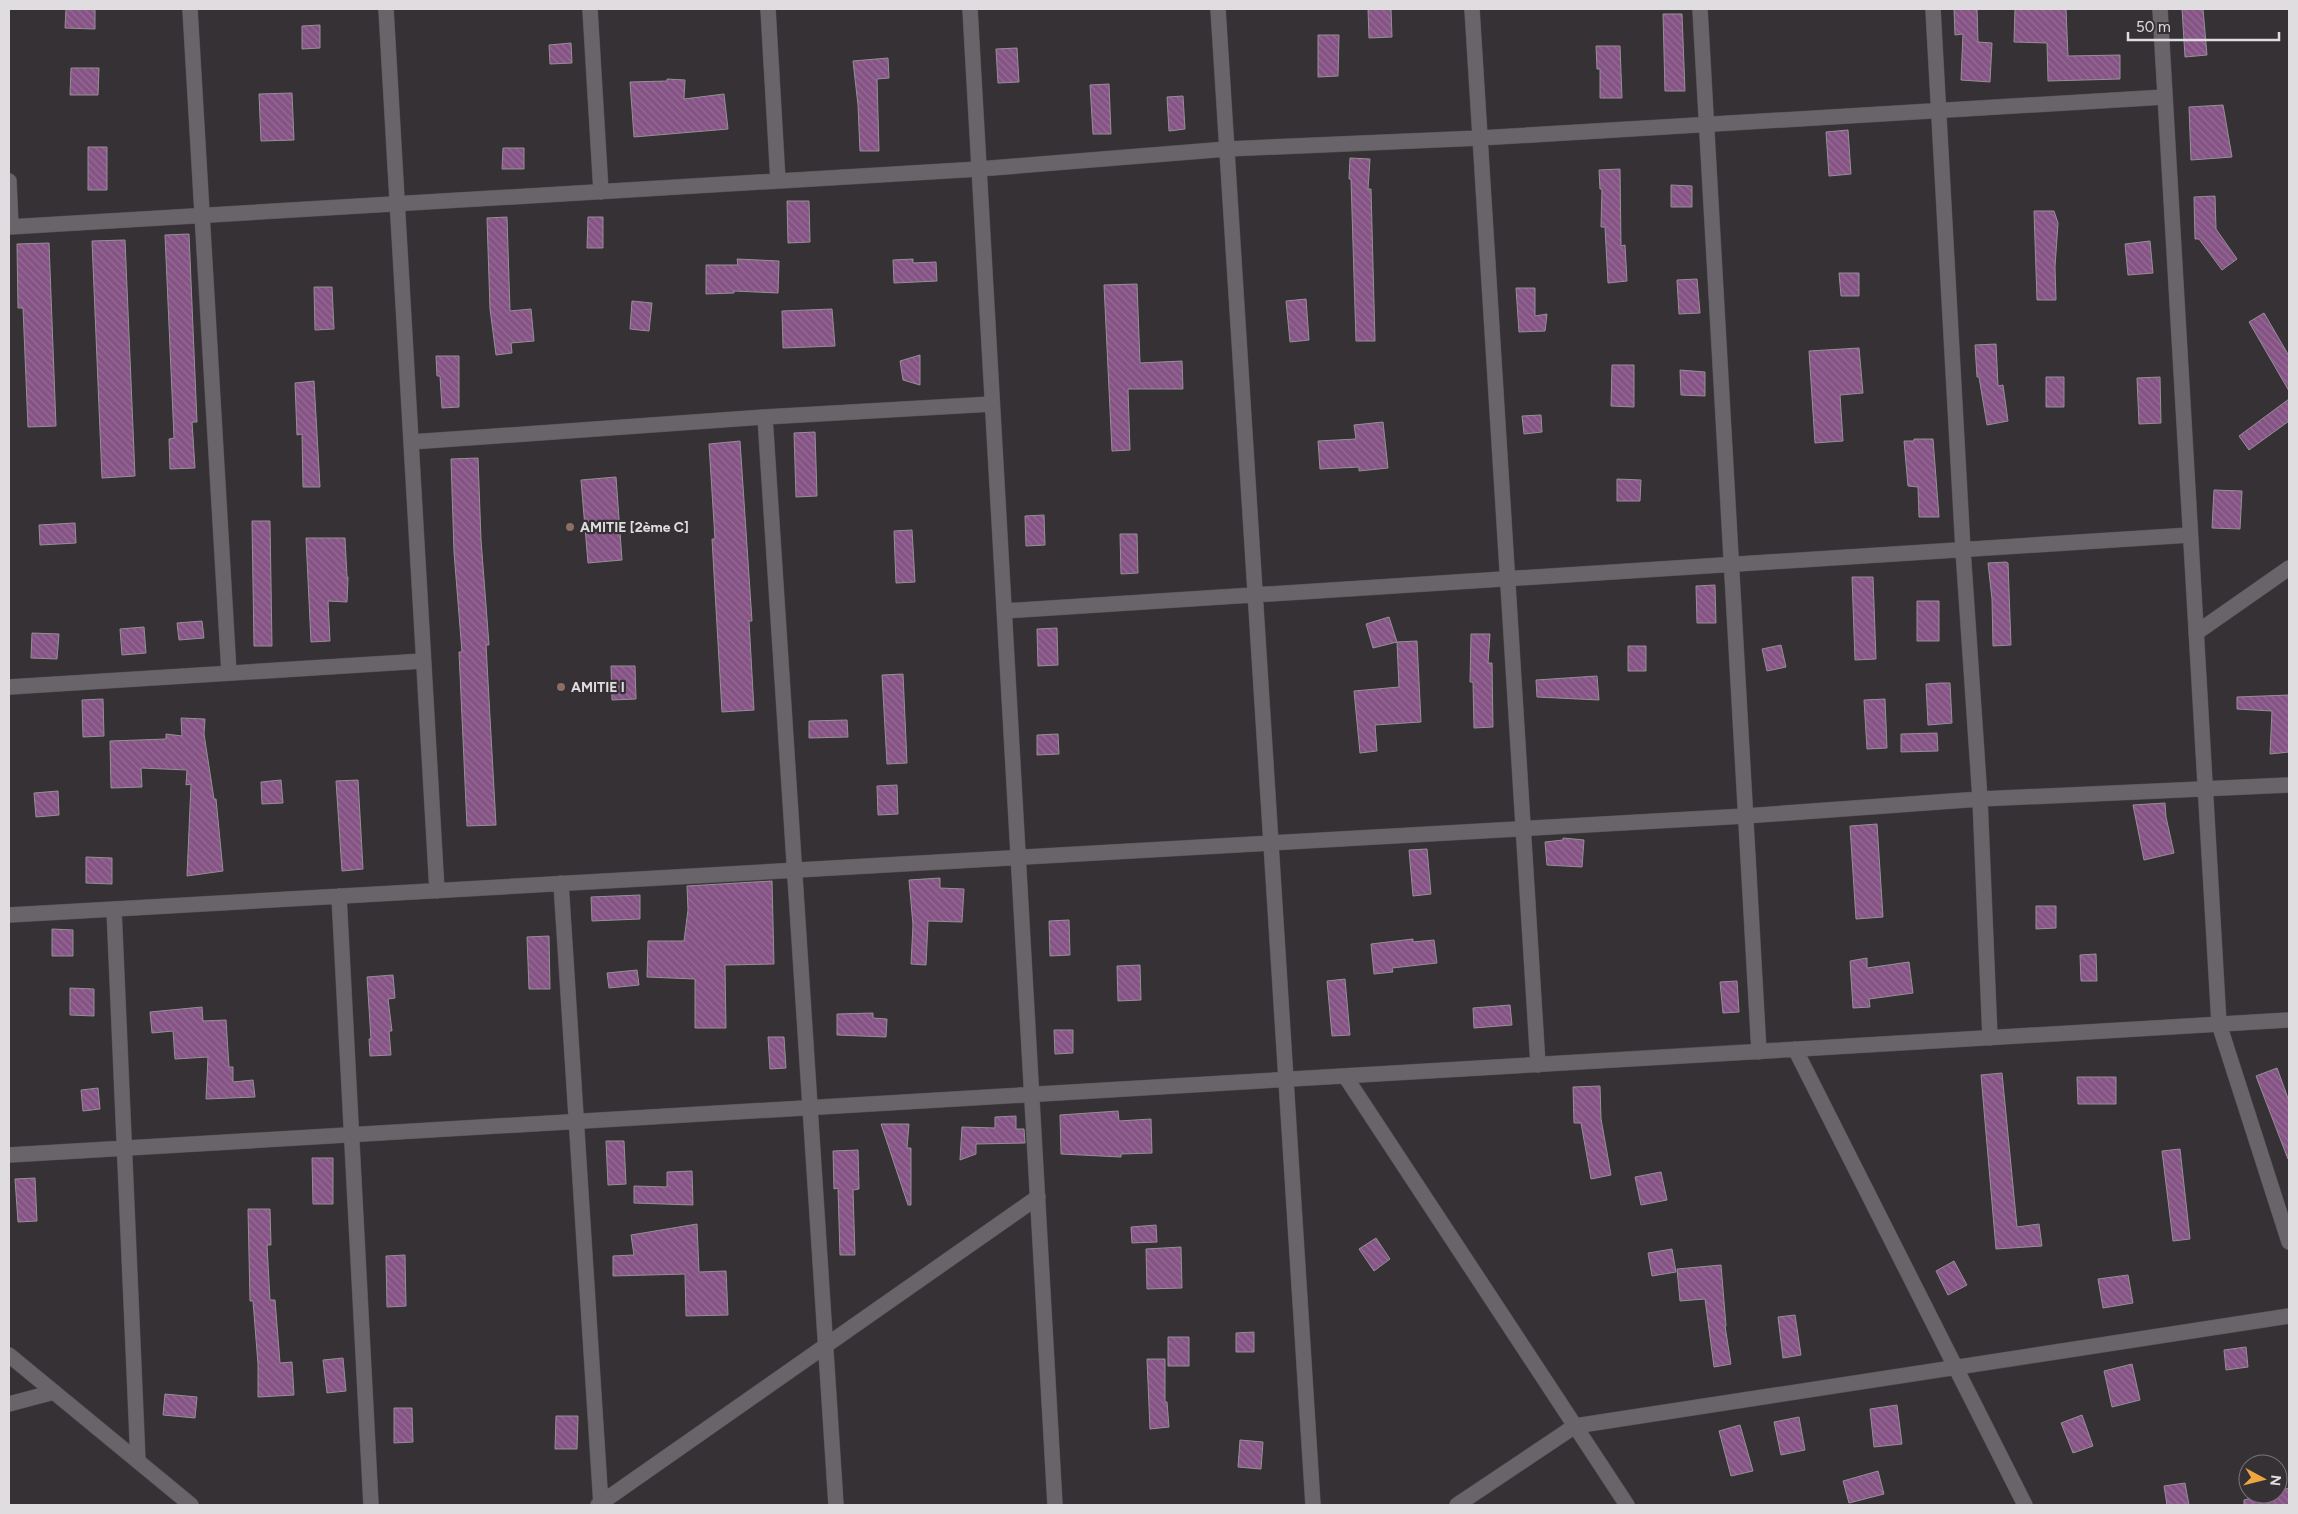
<svg xmlns="http://www.w3.org/2000/svg" width="2298" height="1514" font-family="Figtree,sans-serif">
  <style>
    .building { fill: url(#building-back-hatch); stroke: #959095 }
    .lines { fill: none; stroke-linecap: round; stroke-linejoin: round }
    .minor-casing { stroke: #545054; stroke-width: 16 }
    .tertiary-casing { stroke: #545054; stroke-width: 16 }
    .minor { stroke: #696469; stroke-width: 15 }
    .tertiary { stroke: #696469; stroke-width: 15 }
    .education-dot { fill: #8d6e63; stroke: #353135; stroke-width: 2 }
    .labels { text-anchor: middle; stroke-width: 4.5; stroke-linejoin: round; paint-order: stroke }
    .poi-label { font-size: 14px; font-weight: bold; fill: #e0dde0; stroke: #353135; text-anchor: start }
  </style>
  <defs>
    <pattern id="building-back-hatch" width="6" height="6" patternUnits="userSpaceOnUse" patternTransform="scale(1.25)"><rect width="6" height="6" fill="#855485"/><path d="M-1 5l2 2M0 0l6 6M5-1l2 2" fill="none" stroke="#966c96"/></pattern>
  </defs>
  <rect width="100%" height="100%" fill="#353135"/>
  <path class="building" d="M66,9h29v20l-30,-1z
    M1368,9h23l1,28 -23,1z
    M1954,9h23l1,33 14,1 -2,39 -29,-2 2,-46 -8,1z
    M2015,9h51l2,47 52,-1v24l-72,2 -1,-38 -33,-1z
    M2182,9h21l4,46 -22,2z
    M1663,14h19l3,77h-20z
    M320,25v23l-18,1v-23z
    M1318,35h21l-1,41 -20,1z
    M571,43l1,20 -22,1 -1,-19z
    M1596,46h24l2,52h-22v-29h-3z
    M1017,48l2,34 -21,1 -2,-34z
    M888,58l1,20 -12,1 2,72h-19l-2,-46 -5,-44z
    M71,68h28l-1,27h-28z
    M667,79l18,1 -1,19 40,-5 4,35 -94,8 -4,-55 37,-1z
    M1109,84l2,50h-18l-3,-49z
    M292,93l2,47 -33,1 -2,-47z
    M1183,96l2,33 -16,2 -2,-34z
    M2223,105l9,52 -41,3 -2,-53z
    M1848,130l3,44 -22,2 -3,-44z
    M88,147h19v43h-19z
    M503,148h21v21h-22z
    M1350,158l20,1 -2,30h3l4,152h-19l-5,-162h-2z
    M1620,169l1,77 4,-1 2,36 -19,2 -3,-56h-4l1,-38h-2l-1,-19z
    M1671,185l21,1v21h-21z
    M2215,196l1,33 21,30 -15,11 -23,-31h-4l-1,-42z
    M787,201h22l1,41 -22,1z
    M2034,211h20l4,12 -3,44 1,33h-19z
    M507,217l3,94 21,-2 3,32 -23,2 1,10 -16,2 -6,-46 -3,-91z
    M588,217h15v31h-16z
    M189,234l8,188h-5l3,46 -25,1 -1,-30 5,-1 -9,-203z
    M125,240l10,236 -33,2 -10,-237z
    M2150,241l3,32 -25,2 -3,-31z
    M49,243l7,183 -28,1 -5,-119h-5l-1,-64z
    M737,259l42,2 -1,32 -44,-2v2l-28,1v-29h32z
    M913,259v4l23,-1 1,19 -43,2 -1,-23z
    M1839,273h20v23h-18z
    M1697,279l3,34 -21,1 -2,-34z
    M1137,284l3,79 42,-2 1,28h-55l2,61 -18,1 -8,-166z
    M314,287h18l2,42 -19,1z
    M1516,288h19v28l12,-2 -2,17 -26,1z
    M1306,299l3,41 -19,2 -4,-41z
    M632,301l20,2 -3,28 -19,-2z
    M832,309l3,37 -52,2 -1,-37z
    M2264,313l25,43v35l-40,-69z
    M1996,344l2,42 5,-1 5,36 -21,4 -8,-48h-2l-2,-32z
    M1859,348l4,45 -23,2 3,46 -28,2 -6,-92z
    M920,355v30l-17,-5 -3,-19z
    M436,356h23v51l-17,1 -2,-32h-3z
    M1612,365h22v42l-23,-1z
    M1680,370l25,2v24l-24,-1z
    M2046,377h18v30h-18z
    M2160,377l1,46 -22,1 -2,-46z
    M314,381l6,106h-17l-1,-53 -5,1 -2,-52z
    M2289,399v22l-40,29 -10,-14z
    M1541,415l1,17 -18,2 -2,-18z
    M1383,422l5,46 -29,3v-4l-39,2 -2,-28 38,-2 -2,-14z
    M815,432l2,64 -21,1 -2,-64z
    M1914,439h19l6,78h-20l-1,-30 -10,-1 -4,-45h10z
    M740,441l12,180h-3l5,89 -32,2 -10,-173h3l-6,-95z
    M478,458l3,82 8,105h-3l10,180 -29,1 -8,-174h3l-8,-100 -3,-93z
    M616,477l6,83 -34,3 -7,-83z
    M1617,479l24,1 -1,21h-23z
    M2214,490l28,1 -2,38 -28,-1z
    M1044,515l1,30 -19,1 -1,-30z
    M252,521h18l2,125h-18z
    M75,523l1,20 -36,2 -1,-20z
    M912,530l3,52 -19,1 -2,-52z
    M1120,534h17l1,39 -17,1z
    M306,538h39l2,39h1l-1,25 -19,-1 2,40 -19,1z
    M2006,562l2,1 3,82 -18,1 -1,-47 -4,-36z
    M1852,577h21l3,82 -21,1z
    M1715,585l1,38h-19l-1,-37z
    M1917,601h22v40h-22z
    M1389,617l8,25 -24,6 -7,-24z
    M202,621l2,17 -25,2 -2,-17z
    M144,627l2,26 -24,2 -2,-26z
    M1057,628l1,37 -20,1 -1,-37z
    M32,633l27,1 -2,25 -26,-1z
    M1471,634h19l-2,29h4l1,64 -19,1 -1,-46h-3z
    M1417,641l4,81 -46,3 2,26 -17,2 -6,-62 45,-4 -2,-45z
    M1781,645l5,22 -19,4 -5,-22z
    M1628,646h18v25h-18z
    M611,666h24l1,33 -24,1z
    M903,674l4,89 -20,1 -5,-89z
    M1597,676l2,24 -62,-3 -1,-17z
    M1940,683h10l2,40 -24,2 -2,-41z
    M2289,695v57l-19,2 2,-43 -35,-2v-12z
    M103,699l1,37 -21,1 -1,-37z
    M1885,699l2,49 -20,1 -3,-49z
    M181,718l24,1 -1,15 10,65h2l7,72 -36,5 4,-92 -5,1 1,-15 -46,-2 1,19 -31,1 -1,-47 56,-2v-5l16,2z
    M847,720l1,17 -39,1v-17z
    M1937,733l1,18 -37,1v-18z
    M1058,734l1,20 -22,1v-20z
    M281,780l2,23 -21,1 -1,-22z
    M358,780l5,89 -21,2 -6,-90z
    M897,785l1,29 -20,1 -1,-29z
    M58,791l1,24 -23,2 -2,-24z
    M2165,803l1,14 8,36 -30,7 -11,-55z
    M1877,824l6,93 -27,2 -6,-93z
    M1563,838l21,2 -2,27 -35,-2 -2,-23 18,-2z
    M1427,849l4,45 -18,2 -4,-46z
    M86,857l26,1v26l-26,-1z
    M940,878v10l24,1 -2,33 -34,-1 -2,44 -15,-1 2,-39 -4,-45z
    M772,881l2,83 -49,1 1,63h-31v-49l-48,-2 1,-36h36l4,-31 -1,-24z
    M640,895v24l-48,2 -1,-24z
    M2036,906h20v22l-20,1z
    M1069,920l1,35 -20,1 -1,-35z
    M52,929l21,1v26h-21z
    M549,936l1,53h-21l-2,-52z
    M1413,939v3l21,-2 3,23 -45,5 1,4 -19,2 -3,-30z
    M2096,954l1,27h-16l-1,-26z
    M1867,958v10l42,-6 4,31 -44,6 1,8 -17,1 -3,-47z
    M1140,965l1,35 -23,1 -1,-35z
    M637,970l2,15 -30,3 -2,-15z
    M393,975l2,23 -7,1 4,32h-3l2,24 -21,1 -1,-17h2l-4,-62z
    M1345,979l5,56 -18,1 -5,-55z
    M1737,981l2,31 -16,1 -3,-31z
    M70,988l24,1v27l-24,-1z
    M1510,1005l2,20 -38,3 -1,-20z
    M202,1007l1,14 23,-1 3,47h4v15l20,-2 2,17 -49,2 2,-42 -33,2 -2,-28 -21,2 -2,-21z
    M873,1013v5l14,1 -1,18 -49,-2v-21z
    M1054,1030h19v23l-18,1z
    M768,1037h16l2,31 -16,1z
    M2277,1068l12,33v58h-1l-32,-83z
    M2002,1073l15,154 22,-3 3,22 -46,3 -15,-174z
    M2077,1077h39v27h-38z
    M1600,1086l1,33 10,56 -20,4 -10,-56h-7l-1,-36z
    M98,1088l2,21 -17,2 -2,-21z
    M1118,1111l1,10 32,-2 1,34 -31,1v3l-60,-3 -1,-39z
    M1016,1116v13h8l1,14 -49,1v10l-16,6 2,-33 33,1v-11z
    M881,1124h28l-2,24h4v57h-3z
    M606,1141h18l2,43 -18,1z
    M2180,1149l10,90 -17,2 -11,-90z
    M858,1150l1,39 -6,1 2,65h-15l-2,-67 -4,1 -1,-38z
    M312,1158h21v46h-20z
    M692,1171l1,34 -59,-2v-17l33,1v-15z
    M1661,1172l6,28 -26,5 -6,-28z
    M35,1178l2,43 -19,1 -3,-43z
    M248,1209h22l1,36h-4l3,55h5l5,63 12,-1 2,33 -36,2v-33l-5,-63h-3z
    M697,1224l2,48 27,-1 2,44 -42,1 -1,-42 -72,2v-20l21,-1 -3,-20z
    M1156,1225l1,17 -25,1 -1,-16z
    M1376,1238l14,21 -16,12 -15,-22z
    M1181,1247l1,41 -35,1 -1,-40z
    M1672,1249l4,23 -24,4 -4,-23z
    M405,1255l1,51 -19,1 -1,-51z
    M1954,1261l13,24 -19,10 -12,-24z
    M1721,1265l5,61h-1l6,38 -17,3 -9,-68 -25,2 -3,-32z
    M2128,1275l5,28 -30,5 -5,-29z
    M1795,1315l6,40 -18,3 -5,-41z
    M1254,1332v20h-18v-19z
    M1168,1337h21v29h-21z
    M2246,1347l2,20 -22,3 -2,-20z
    M343,1358l3,33 -19,2 -4,-33z
    M1147,1359h18v43h2l2,25 -19,2z
    M2132,1364l8,36 -28,7 -8,-36z
    M165,1394l32,3 -2,21 -32,-3z
    M1897,1405l5,39 -28,3 -4,-38z
    M394,1408h18l1,34 -19,1z
    M2082,1415l11,31 -20,7 -12,-30z
    M556,1416h22l-1,33h-22z
    M1799,1417l6,33 -24,5 -7,-33z
    M1740,1425l13,46 -22,5 -12,-45z
    M1240,1440l23,2 -2,27 -23,-2z
    M1878,1471l6,23 -35,9 -6,-22z
    M2185,1483l4,22h-22l-3,-19z
    M2289,1488v17h-45v-5l22,-6h12v-3z"/>
  <g class="lines">
    <g class="minor-casing">
      <path id="minor" d="M190,9l39,664
        M386,9l51,882
        M590,9l11,183
        M768,9l10,172
        M970,9l85,1496
        M1218,9l95,1496
        M1472,9l66,1056
        M1700,9l59,1043
        M1933,9l30,541 17,249 10,239
        M2160,9l59,1015 70,218
        M9,181l2,46
        M9,227l970,-58 248,-20 253,-11 685,-41
        M765,417l71,1088
        M411,442l354,-25 227,-13
        M1004,611l1186,-76
        M2196,633l93,-65
        M9,687l414,-26
        M561,883l40,622
        M339,896l32,609
        M114,909l24,552
        M9,915l1736,-99 235,-17 309,-14
        M1795,1049l230,456
        M1345,1076l282,429
        M9,1155l2280,-135
        M9,1404l45,-12
        M598,1505l440,-308
        M1457,1505l118,-79 714,-110"/>
    </g>
    <g class="tertiary-casing">
      <path id="tertiary" d="M9,1355l182,150"/>
    </g>
    <use href="#minor" class="minor"/>
    <use href="#tertiary" class="tertiary"/>
  </g>
  <g class="education-dot">
    <circle cx="570" cy="527" r="5"/>
    <circle cx="561" cy="687" r="5"/>
  </g>
  <g class="labels">
    <g class="poi-label">
      <text x="580" y="532">AMITIE [2ème C]</text>
      <text x="571" y="692">AMITIE I</text>
    </g>
  </g>
  <rect width="2298" height="1514" fill="none" stroke="#e0dde0" stroke-width="20"/>
  <g transform="translate(2263 1479) rotate(97)"><circle r="24" fill="#353135" stroke="#797679"/>
  <path d="M0-4L9 19L0 12L-9 19Z" fill="#f0a63e"/>
  <text y="-8" font-size="14" font-weight="bold" text-anchor="middle" fill="#e0dde0">N</text>
  </g>
  <path d="M2128 32v8h151v-8" fill="none" stroke="#e0dde0" stroke-width="2.5"/>
  <text x="2136" y="32" font-size="15" fill="#e0dde0" stroke="#353135" stroke-width="4" paint-order="stroke">50 m</text>
</svg>
